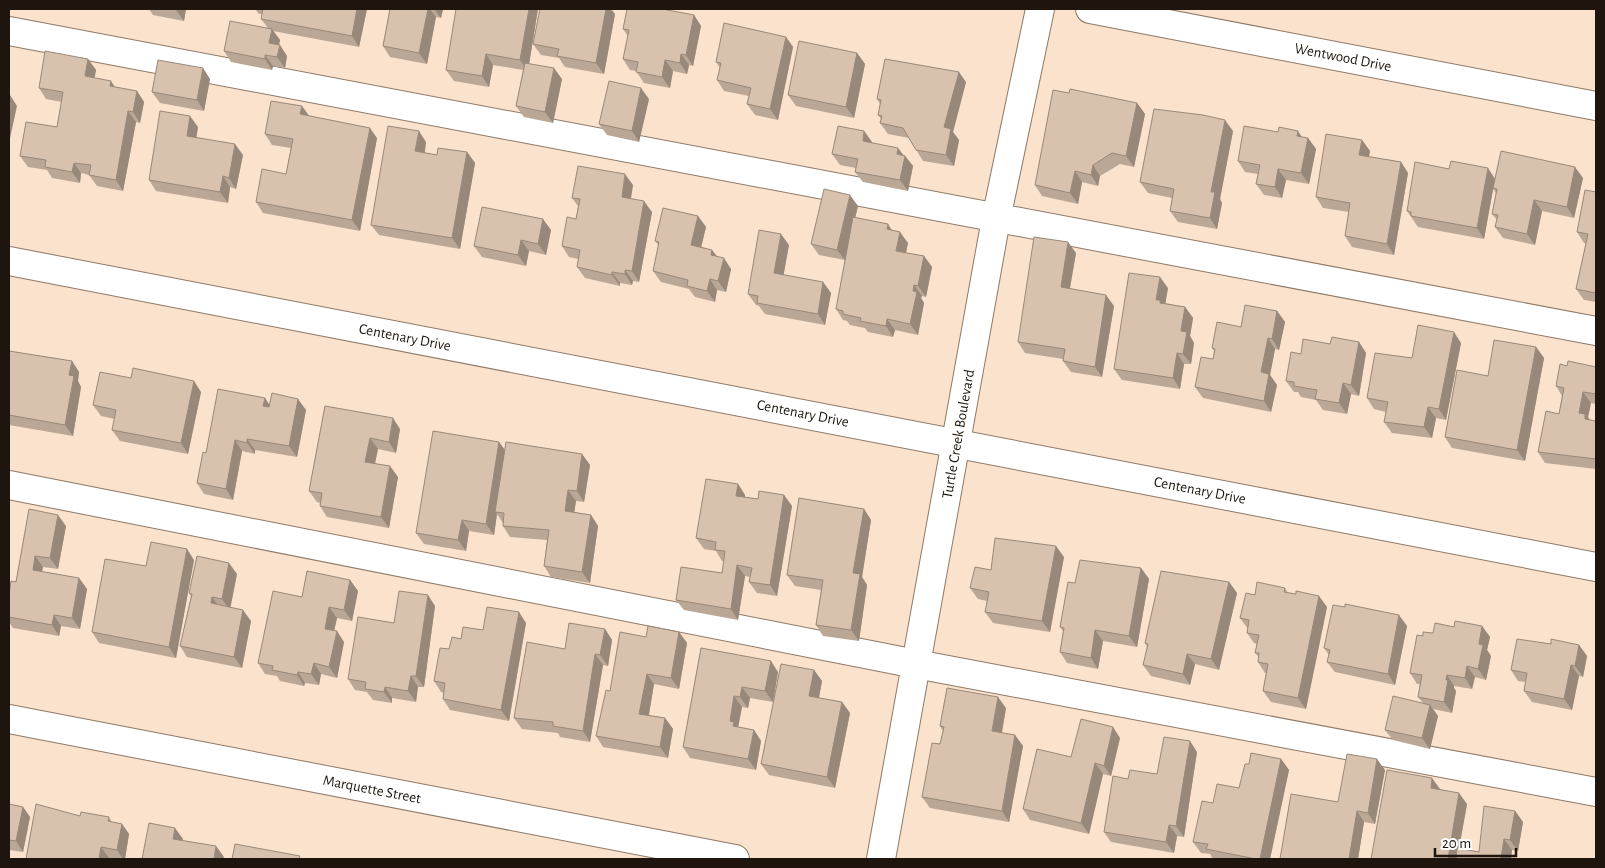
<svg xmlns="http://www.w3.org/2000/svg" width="1605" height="868" font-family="'Alegreya Sans',sans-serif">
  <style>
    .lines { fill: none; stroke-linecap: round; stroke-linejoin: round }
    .minor-casing { stroke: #8e7966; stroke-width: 30 }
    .minor { stroke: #fff; stroke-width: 28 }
    .wall { fill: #bba795 }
    .shaded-wall { fill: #988879 }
    .building { fill: #d9c2ad; stroke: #988879 }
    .labels { text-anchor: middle; stroke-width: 4.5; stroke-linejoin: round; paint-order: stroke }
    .street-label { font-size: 15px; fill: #1e160e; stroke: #fff }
  </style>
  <rect width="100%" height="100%" fill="#fae2cd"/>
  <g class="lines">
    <g class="minor-casing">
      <path id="minor" d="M1090,9l506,97
        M9,31l1587,300
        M9,261l1587,306
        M9,485l907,179 680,128
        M9,719l726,140
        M881,859l115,-640 44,-210"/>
    </g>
    <use href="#minor" class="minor"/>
  </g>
  <path class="wall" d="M149,9h37l-2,12 -31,-6z
    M255,9h112l-8,38 -86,-16 7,9 -1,5 8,11 -2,12 -12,-2 -1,4 -41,-8 -7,-11 44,-23 -7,-9 1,-5h-3z
    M390,9h53l-2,9 -5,-1 -9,47 -37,-7 -7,-11z
    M538,9l-9,55 33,15 -9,44 -29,-6 -8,-11 7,-36 -30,-5 -4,22 -35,-6 -8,-11z
    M615,14l-11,60 -39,-7 -6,-9 -18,-3 -8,-11z
    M694,15l7,11 -8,40 -4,-1 -2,9 -14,-3 -3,17 -26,-5 -8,-12 -6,-1 -7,-11 5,-23 -5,-7z
    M786,37l7,10 -15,73 -23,-5 -8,-11 2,-8 -25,-5 -7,-11 3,-12 -4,-6z
    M857,53l8,11 -11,54 -58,-12 -8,-11z
    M88,59l8,11 -2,8 21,9 22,4 7,11 -4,21 -4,-1 -13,69 -26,-5 -8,-11 -8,-2 -1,10 -28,-5 -5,-8 -19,-3 -8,-11 37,-29 5,-25 -16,-3 -7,-11z
    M210,79l-6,32 -44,-8 -8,-11z
    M966,82l-13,50 6,8 -5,26 -31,-5 -14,-23 -21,-4 -8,-11 1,-4 -3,-4 2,-11 -3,-5z
    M1069,93l68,10 8,11 -11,53 -14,-3 -20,12 -2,10 -16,-4 -4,22 -36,-8 -7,-11z
    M649,99l-10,43 -32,-7 -8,-11z
    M309,116l68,22 -17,93 -97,-18 -7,-11 30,-28 5,-26 -19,-3 -7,-11z
    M198,127l-2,10 47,18 -7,34 -6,-2 -2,16 -72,-12 -7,-11z
    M864,131l8,11v1l33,13 8,10 -5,25 -45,-9 -8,-10 1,-4 -16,-3 -8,-11z
    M1233,131l-13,68 2,4 -5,26 -39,-7 -8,-11 2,-13 -24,-5 -8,-11z
    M1302,137l6,1 8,11 -7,35 -23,-4 -4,18 -18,-3 -8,-11 2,-10 -13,-2 -7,-11z
    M1362,140l8,11 -1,6 32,5 7,11 -14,82 -42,-8 -7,-11 4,-24 -26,-4 -7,-11z
    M426,142l-1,11 12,2 30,-3 8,11 -15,86 -81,-14 -8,-10z
    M1583,178l-9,40 -32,-7 -7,34 -32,-7 -8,-11 2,-7 -5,-6 4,-21 -3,-4 -9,50 -66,-12 -11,-16 88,-32z
    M633,185l-2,14 21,13 -13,70 -6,-1 -1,4 -12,-2v3l-35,-8 -8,-11 1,-8 -9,-2 -7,-11 14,-27 2,-13 -6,-8z
    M1596,192v110l-12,-2 -8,-11 10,-46h-2l-7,-11z
    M858,206l-3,12 37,12 16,13 -2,10 18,3 8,11 -6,30 -4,-1 -1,2 3,5 -6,32 -23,-5 -2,7 -25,-5 -3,-4 -15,-3 -3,-4 -4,-1 -7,-11 9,-49 -26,-5 -8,-11z
    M698,216l8,11 -5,20 11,3 5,6 14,13 -5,23 -9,-2 -2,12 -20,-5 -6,-8 -28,-7 -8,-11 6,-25 -4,-5z
    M551,230l-5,25 -17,-4 -3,15 -44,-9 -8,-11z
    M789,245l-6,30 40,7 8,11 -6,32 -60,-11 -6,-8 -3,-1 -8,-11z
    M1076,253l-6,36 44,17 -12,71 -31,-5 -8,-11v-2l-38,-6 -7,-11z
    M1168,288l-3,15 20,4 8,11 -3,18 4,7 -3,21h-7l-4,25 -58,-9 -8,-11z
    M1277,311l8,11 -6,28 -4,-1 -5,26 7,10 -6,27 -68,-14 -8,-11 18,-28 1,-8 -2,-3 29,-21z
    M1359,342l7,11 -7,43 -8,-2 -4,20 -24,-4 -7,-10 -15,-3 -3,-5h-4l-8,-11 15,-27 29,-10z
    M1461,343l-15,77 -10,-2 -4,20 -40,-5 -8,-11 2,-10 -12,-3 -7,-11 45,-40z
    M1536,347l8,11 -19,103 -73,-13 -7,-11 43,-61z
    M9,351l63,10 7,11 -1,9 3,6 -8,49 -64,-11z
    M1567,366l29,1v37l-5,-1 -3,14 2,3 6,1v48l-51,-6 -7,-11 21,-38 3,-18 -6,-10z
    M201,392l-13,62 -68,-13 -8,-11 3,-11 -14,-3 -8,-11z
    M265,398l4,7 37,5 -9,47 -42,-7v4l-13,-3 -9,49 -29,-6 -7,-11 9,-30z
    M325,406l75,23 -4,24 -18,-4 -3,14 23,14 -9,51 -62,-11 -7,-11v-3l-3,-1 -8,-11z
    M499,442l6,8 77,4 8,11 -6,37 -8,-1 -2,11 17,3 7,11 -8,57 -39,-6 -7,-11 3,-26 -37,-3 -7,-11v-3l-6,-9 -3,21 -25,-4 -3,20 -42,-7 -8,-11z
    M738,484l7,11v2l13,2 26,-4 8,11 -15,90 -20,-3 -8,-11 1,-5 -5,-1 -7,44 -54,-10 -8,-10 46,-27 2,-12h-2l-6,-10 -12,-2 -8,-11z
    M29,509l37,17 -8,43 -15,-2 -1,5 37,6 8,11 -7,40 -19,-3 -2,10 -46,-8 -4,-6v-27l7,-13z
    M864,509l7,11 -9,57 5,8 -8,56 -36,-5 -7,-11 5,-35 -26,-4 -8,-11z
    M1064,557l-14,75 -57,-9 -8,-11 2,-11 -9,-2 -8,-11 21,-18z
    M194,560l-18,98 -77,-15 -7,-11z
    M1141,568l8,11 -12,68 -34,-6 -5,28 -31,-6 -7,-11 3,-21 -3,-4 15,-44z
    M237,574l-7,33 21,14 -9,47 -55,-11 -7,-11 11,-50 -2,-3z
    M350,580l8,11 -6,30 -15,-3 -3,13 10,11 -7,36 -16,-4 -2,11 -14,-2 -1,3 -24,-5 -3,-5 -12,-2 -7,-11 44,-66z
    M1229,582l8,11 -18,77 -24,-6 -5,21 -39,-9 -8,-11 4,-18 -2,-4z
    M1285,588l3,5 39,14 -21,102 -35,-7 -8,-11 3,-18h-1l-7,-11 1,-5 -4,-4 2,-9 -3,-1 -7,-10 1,-4 -8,-11 15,-23z
    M435,606l-11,81h-6l-2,15 -24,-4v5l-19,-3 -6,-8 -12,-2 -7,-11 46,-56z
    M1345,607l62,19 -12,59 -60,-13 -8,-10 2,-7 -5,-7z
    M526,623l-17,98 -59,-11 -7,-11 1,-6 -3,-1 -7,-11 15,-32 12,-10 22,-9z
    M1482,626l8,11 -3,13 4,6 -5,24 -11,-3 -3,12 -18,-3v2l2,3 -4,22 -19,-4 5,7 -8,33 -37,-9 -8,-10 38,-27 -5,-6 2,-13h-3l-7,-11 13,-37 31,-9z
    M605,629l7,11 -4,26 -5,-1 -13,77 -30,-5 -2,-4 -36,-4 -8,-11 51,-69z
    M679,632l8,11 -8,46 -25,-5 -5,31 16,3 8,11 -5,29 -65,-11 -7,-11 50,-99z
    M1551,644l28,1 8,11 -4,21 -4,-1 -7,34 -40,-8 -8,-11 2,-9 -8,-1 -7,-11z
    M701,648l77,24 -5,30 -23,-4 -2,10 -6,-1 -4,20 16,3 7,11 -5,29 -66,-12 -7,-11z
    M814,670l8,11 -3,17 23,4 8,11 -15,75 -66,-13 -8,-11z
    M1006,708l-4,25 13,2 8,11 -14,76 -79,-14 -8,-11 18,-53 3,-13 -3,-5z
    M1120,738l-9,38 -8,-2 -14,60 -59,-14 -7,-11 48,-52z
    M1197,752l-13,85 -7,-1 -3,17 -63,-11 -7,-10 24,-53 29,-5z
    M1281,759l8,11 -19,89h-57l-3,-5 -9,-1 -8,-11 20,-39 26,-15 10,-24z
    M1385,770l-10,54 -11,-2 -6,37h-78l58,-57z
    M1440,789l27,15 -8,45 20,3 36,-41 8,11 -5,29 -6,-1 -1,9h-140z
    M9,804l14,3 7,10 -7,35 -14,-2z
    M80,816l29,1 3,5 10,2 7,10 -4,25 -16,-1 -1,1z"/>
  <path class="shaded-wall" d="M176,9h10l-2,12 -8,-11z
    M357,9h10l-8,38 -7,-11z
    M428,9h2l6,8 -9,47 -8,-11z
    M434,9h9l-2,9z
    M529,9h9l-10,62 -8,-11z
    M606,9h5l4,5 -11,60 -8,-11z
    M694,15l7,11 -8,40 -7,-11z
    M272,29l8,11 -3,14 -8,-11z
    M786,37l7,10 -15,73 -8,-11z
    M280,45l7,11 -2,12 -8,-11z
    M857,53l8,11 -11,54 -8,-11z
    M486,54l7,11 -4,22 -7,-11z
    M681,54l8,11 -2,9 -7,-11z
    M265,55l8,11 -1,4 -7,-11z
    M88,59l8,11 -3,17 -8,-11z
    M665,60l8,11 -3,17 -8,-11z
    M203,68l7,11 -6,32 -7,-11z
    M554,68l8,11 -9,44 -8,-11z
    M959,72l7,10 -13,50 6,8 -5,26 -8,-11 -2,-28z
    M111,81l7,11 -8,-6z
    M641,88l8,11 -10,43 -7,-11z
    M137,91l7,11 -4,21 -7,-11z
    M10,95l7,11 -8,37v-44z
    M1137,103l8,11 -11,53 -8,-11z
    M302,106l8,11 -10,-3z
    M128,111l8,11 -13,69 -7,-11z
    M190,116l8,11 -3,20 -8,-11z
    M1225,120l8,11 -13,68 2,4 -5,26 -7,-11 1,-26z
    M370,128l7,10 -17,93 -8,-11z
    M419,131l7,11 -3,20 -8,-11z
    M864,131l8,11 -2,10 -7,-11z
    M1298,131l7,11 -8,-6z
    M1308,138l8,11 -7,35 -8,-11z
    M1362,140l8,11 -3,15 -8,-11z
    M235,144l8,11 -7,34 -7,-11z
    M898,148l7,9v-1l8,10 -5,25 -8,-11 -3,-26z
    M467,152l8,11 -15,86 -8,-11z
    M1401,162l7,11 -14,82 -7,-11z
    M74,163l7,10 -1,10 -8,-11z
    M1093,165l7,11 -2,10 -7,-11z
    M1575,167l8,11 -9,40 -7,-11z
    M1488,168l7,11 -11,60 -7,-11z
    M1278,169l8,11 -4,18 -7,-11z
    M1075,171l7,11 -4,22 -8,-11z
    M625,174l8,11 -4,23 -7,-11z
    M223,176l7,11 -2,16 -8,-11z
    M850,195l8,11 -13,54 -8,-10z
    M1534,200l8,11 -7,34 -8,-11z
    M644,201l8,11 -13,70 -7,-11z
    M698,216l8,11 -7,29 -8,-11z
    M543,219l8,11 -5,25 -8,-11z
    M888,224l7,11 -8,-6z
    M900,232l8,11 -4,19 -8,-11z
    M781,234l8,11 -7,39 -8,-11z
    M521,240l8,11 -3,15 -8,-11z
    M1068,242l8,11 -8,45 -7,-11z
    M712,250l8,11 -9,-6z
    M924,256l8,11 -6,30 -8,-11z
    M724,258l7,11 -5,23 -8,-11z
    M625,270l8,11 -1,4 -7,-11z
    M612,272l8,11v3l-8,-11z
    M1160,277l8,11 -3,18 -9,-6z
    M710,279l7,11 -2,12 -8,-11z
    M823,282l8,11 -6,32 -7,-11z
    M914,285l8,11 -1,2 3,5 -6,32 -8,-11z
    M1106,295l8,11 -12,71 -7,-10z
    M1185,307l8,11 -3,18 4,7 -3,21 -8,-10 -2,-23z
    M1277,311l8,11 -6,28 -7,-11z
    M887,319l8,11 -2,7 -7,-11z
    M1454,332l7,11 -15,77 -7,-11z
    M1268,338l7,11 -5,26 7,10 -6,27 -7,-11 -3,-29z
    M1359,342l7,11 -7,43 -8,-11z
    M1536,347l8,11 -19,103 -8,-11z
    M1177,353l7,11 -4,25 -7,-11z
    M72,361l7,11 -1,9 3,6 -8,49 -8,-11 4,-50z
    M194,381l7,11 -13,62 -7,-11z
    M1343,383l8,11 -4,20 -8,-11z
    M1583,392l8,11 -3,14 5,8 -1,5 -13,-17z
    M265,398l7,11 -9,-3z
    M298,399l8,11 -9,47 -8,-11z
    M1428,407l8,11 -4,20 -8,-11z
    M393,418l7,11 -4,24 -7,-11z
    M370,438l8,11 -5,24 -8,-11z
    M247,439l8,11v4l-8,-11z
    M235,440l7,11 -9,49 -7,-11z
    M499,442l8,11 -12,59 2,2 -3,21 -8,-11z
    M582,454l8,11 -6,37 -7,-11z
    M390,466l8,11 -9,51 -8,-11z
    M738,484l7,11 -1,12 -8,-11z
    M568,490l8,11 -3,21 -8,-11z
    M784,495l8,11 -15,90 -7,-11z
    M864,509l7,11 -9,57 5,8 -8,56 -8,-11 2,-57z
    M58,515l8,11 -8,43 -8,-11z
    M591,515l7,11 -8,57 -8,-11z
    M462,520l7,11 -3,20 -8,-11z
    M1056,546l8,11 -14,75 -8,-11z
    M187,549l7,11 -18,98 -7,-11z
    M35,556l8,11 -3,14 -7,-11z
    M229,563l8,11 -7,36 -8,-11z
    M737,565l8,11 -7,44 -7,-11z
    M1141,568l8,11 -12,68 -8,-11z
    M79,578l8,11 -7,40 -8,-11z
    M350,580l8,11 -6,30 -8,-11z
    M1229,582l8,11 -18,77 -8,-11z
    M428,595l7,11 -11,81 -8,-11z
    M1319,596l8,11 -21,102 -8,-11z
    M212,597l8,11 -9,-5z
    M329,607l8,11 -5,22 -7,-11z
    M243,610l8,11 -9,47 -8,-11z
    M519,612l7,11 -17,98 -8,-11z
    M54,615l7,11 -2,10 -7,-11z
    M1399,615l8,11 -12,59 -7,-11z
    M1482,626l8,11 -3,13 4,6 -5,24 -8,-11 1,-25z
    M605,629l7,11 -4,26 -8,-11z
    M1095,630l8,11 -5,28 -7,-11z
    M337,631l7,11 -7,36 -8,-11z
    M679,632l8,11 -8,46 -8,-11z
    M1579,645l8,11 -4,21 -8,-11z
    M595,654l8,11 -13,77 -7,-11z
    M1187,654l8,10 -5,21 -7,-11z
    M771,661l7,11 -5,30 -8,-11z
    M314,663l7,11 -2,11 -8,-11z
    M1571,665l8,11 -7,34 -8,-11z
    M1467,666l8,11 -3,12 -7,-11z
    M814,670l8,11 -5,26 -8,-11z
    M298,672l7,11 -1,3 -7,-11z
    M647,674l7,10 -7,41 -8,-11z
    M1447,675l7,11v2l2,3 -4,22 -8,-11z
    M411,676l7,11 -2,15 -8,-11z
    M385,687l7,11v5l-8,-11z
    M742,687l8,11 -2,10 -8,-11z
    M734,696l8,11 -4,21 3,9 -11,-16z
    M998,697l8,11 -6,34 -8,-11z
    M842,702l8,11 -15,75 -8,-11z
    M1430,705l8,11 -8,33 -8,-11z
    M665,718l8,11 -5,29 -8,-11z
    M1113,727l7,11 -9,38 -7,-10z
    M754,730l7,11 -5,29 -8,-11z
    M1015,735l8,11 -14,76 -7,-11z
    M1190,741l7,11 -13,85 -8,-11z
    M1281,759l8,11 -19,89h-10z
    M1377,759l8,11 -10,54 -7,-11z
    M1095,763l8,11 -14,60 -8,-11z
    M1432,778l8,11 -2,10 -7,-11z
    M1459,793l8,11 -10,55h-9z
    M23,807l7,10 -7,35 -7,-11z
    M1357,811l7,11 -6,37h-9z
    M1515,811l8,11 -5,29 -8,-11z
    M122,824l7,10 -4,25h-2l-6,-9z
    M1169,825l8,11 -3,17 -8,-11z
    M175,828l8,11 -2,10 -8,-10z
    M1504,839l8,11 -1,9 -10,-1z
    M216,846l8,11 -1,2h-9z
    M101,847l8,11 -1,1h-9z"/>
  <path class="building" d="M263,9h94l-5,27 -91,-17z
    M390,9h38l-9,44 -36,-7z
    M456,9h73l-9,51 -34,-6 -4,22 -36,-6z
    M540,9h66l-10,54 -39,-7 2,-7 -26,-5z
    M627,9h35l32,6 -8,40 -5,-1 -1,9 -15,-3 -3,17 -26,-5 2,-10 -15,-3 6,-29 -6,-1z
    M230,21l42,8 -3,14 11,2 -3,12 -12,-2v4l-41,-8z
    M724,23l62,14 -16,72 -23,-5 4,-16 -34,-8 4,-17 -5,-1z
    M799,41l58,12 -11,54 -58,-12z
    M45,51l43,8 -3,17 26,5 -1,5 27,5 -4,21 -5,-1 -12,69 -27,-5 2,-10 -17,-2 -2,9 -27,-5 1,-7 -26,-4 6,-34 31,5 6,-35 -24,-4z
    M885,59l74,13 -15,55 7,2 -5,26 -30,-5 -13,-22 -23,-5 2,-7 -4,-1 3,-15 -4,-1z
    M158,60l45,8 -6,32 -45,-8z
    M525,63l29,5 -9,44 -29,-6z
    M609,81l32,7 -9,43 -33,-7z
    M1070,89l67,14 -11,53 -14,-3 -19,12 -2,10 -16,-4 -5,22 -35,-8 18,-95 16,3z
    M271,101l31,5 -2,8 70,14 -18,92 -96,-18 6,-33 24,5 7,-35 -28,-5z
    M1154,109l49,6 22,5 -14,72h4l-5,26 -40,-7 4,-22 -34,-7z
    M160,111l30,5 -3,20 48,8 -6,34 -6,-2 -3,16 -71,-12z
    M388,126l31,5 -4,20 22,4 1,-7 29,4 -15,86 -81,-13z
    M838,126l26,5 -1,10 35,7 -1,6 8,2 -5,24 -45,-8 3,-13 -26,-5z
    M1244,126l34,6 1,-5 19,4 -1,5 11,2 -7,35 -23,-4 -3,18 -19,-3 4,-19 -22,-4z
    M1326,134l36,6 -3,15 42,7 -14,82 -42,-8 5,-33 -34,-6z
    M1501,151l74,16 -8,40 -33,-7 -7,34 -32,-7 3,-12 -6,-1 5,-25 -4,-1z
    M1451,161l37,7 -11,60 -66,-12v-4l-4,-1 8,-49 34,7z
    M578,166l47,8 -3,23 22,4 -12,70 -7,-1v4l-13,-2v3l-35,-8 3,-17 -18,-4 5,-29 9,2 4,-20 -8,-1z
    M824,189l26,6 -13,55 -26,-6z
    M1585,190l11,2v101l-20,-4 12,-55 -11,-2z
    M482,207l61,12 -5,25 -17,-4 -3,15 -44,-9z
    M663,208l35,8 -7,29 21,5 -1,5 13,3 -6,23 -8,-2 -3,12 -20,-5 1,-6 -35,-9 6,-29 -4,-1z
    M853,217l35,7 -1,5 13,3 -4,19 28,5 -6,30 -4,-1 -1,6 4,1 -7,32 -23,-5 -1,7 -26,-5 1,-3 -18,-4v-3l-7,-2z
    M759,230l22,4 -7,39 49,9 -5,32 -61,-11 1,-7 -10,-2z
    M1034,237l34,5 -7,45 45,8 -11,72 -32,-6 2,-12 -47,-7z
    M1129,273l31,4 -4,23h4v3l25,4 -4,24 6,1 -4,22 -6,-1 -4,25 -59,-9z
    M1245,305l32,6 -5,28 -4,-1 -7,34 8,2 -5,27 -69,-14 6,-30 12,2 2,-10 -3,-1 5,-26 24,5z
    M1418,325l36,7 -15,77 -11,-2 -4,20 -40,-5 4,-20 -21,-4 8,-45 37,5z
    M1332,337l27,5 -8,43 -8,-2 -4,20 -24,-4 2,-9 -23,-4v-4l-8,-1 5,-29 10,2 2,-15 27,5z
    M1494,340l42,7 -19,103 -72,-13 12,-67 31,6z
    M9,351l63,10 -3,14 5,1 -9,49 -56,-10z
    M1568,361l28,6v27l-13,-2 -4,21 6,1v5l11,2v38l-58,-7 8,-41 13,3 5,-26 -8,-2 4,-22 7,2z
    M133,368l61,13 -13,62 -69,-13 4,-20 -23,-5 7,-33 31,6z
    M218,389l47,9 -2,8 6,1 3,-14 26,6 -9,47 -42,-7v4l-12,-3 -9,49 -29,-6 6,-31 3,1z
    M325,406l68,12 -4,24 -19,-4 -5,24 25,4 -9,51 -61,-11 2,-13 -13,-2z
    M433,431l66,11 -13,82 -24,-4 -4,20 -42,-7z
    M506,442l76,12 -5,37 -9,-1 -3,21 26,4 -9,57 -38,-6 5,-36 -46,-4 1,-13 -9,-1z
    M706,479l32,5 -2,12 22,3 1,-8 25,4 -14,90 -21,-3 3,-14 -15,-3 -6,44 -55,-9 5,-33 41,6 3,-22 -10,-1 1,-8 -20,-4z
    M799,498l65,11 -11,64 7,1 -9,56 -35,-5 7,-45 -36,-5z
    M29,509l29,6 -8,43 -15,-2 -2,14 46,8 -7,40 -18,-3 -2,10 -43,-8v-22l2,-14 5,1z
    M995,538l61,8 -14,75 -57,-9 4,-20 -19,-4 5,-21 16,3z
    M151,542l36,7 -18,98 -77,-15 13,-73 41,7z
    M197,556l32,7 -7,36 -10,-2 -1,6 32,7 -9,47 -54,-11 12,-52 -3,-1z
    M1080,560l61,8 -12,68 -34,-6 -4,28 -31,-6 4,-24 -4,-1 8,-45 7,1z
    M307,571l43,9 -6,30 -15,-3 -4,22 12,2 -8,36 -15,-4 -3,11 -13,-2 -1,3 -25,-5 1,-4 -15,-3 15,-72 29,6z
    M1161,571l68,11 -18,77 -24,-5 -4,20 -40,-9 5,-21 -3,-1z
    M1257,582l28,6 -1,4 12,2v-3l23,5 -21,102 -35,-7 5,-27 -10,-2 1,-9h-4l4,-18 -12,-2 2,-13 -9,-2 6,-25 9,2z
    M399,591l29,4 -12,81h-5l-3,15 -23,-4 -1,5 -19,-3 1,-7 -18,-3 10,-62 36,6z
    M1345,604l54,11 -11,59 -61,-12 3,-12 -6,-2 9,-43 12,2z
    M487,607l32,5 -18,98 -58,-11 2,-16 -11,-2 6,-33 9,1 3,-12 9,2 2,-12 20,3z
    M1455,621l27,5 -3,18 4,1 -5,24 -11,-3 -2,12 -18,-3 -1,5h2l-4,22 -26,-5 4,-22 -12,-2 7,-38 6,1v-4l10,1 2,-10 19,4z
    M569,623l36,6 -5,26 -5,-1 -12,77 -30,-5v-4l-39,-4 13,-76 38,7z
    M648,626l31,6 -8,46 -24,-4 -8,40 26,4 -5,29 -64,-11 10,-46 4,1 10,-59 26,5z
    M1517,639l34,5v-5l28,6 -4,21 -4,-1 -7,34 -40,-8 3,-18 -16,-3z
    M701,648l70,13 -6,30 -23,-4 -2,10 -6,-1 -4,25 4,1 -1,4 21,4 -6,29 -65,-12z
    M781,664l33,6 -5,26 33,6 -15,75 -66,-13z
    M947,688l51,9 -6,34 23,4 -13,76 -80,-14 10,-54 8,1 4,-17 -4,-1z
    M1393,696l37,9 -8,33 -37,-8z
    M1081,719l32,8 -9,39 -9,-3 -14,60 -58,-14 14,-60 34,8z
    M1164,737l26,4 -14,85 -7,-1 -3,17 -62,-10 9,-56 15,3 2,-9 27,4z
    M1251,753l30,6 -21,100h-4l-50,-10 2,-5 -15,-2 9,-41 11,2 4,-19 22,4 6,-24h4z
    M1347,754l30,5 -9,54 -11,-2 -8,48h-69l11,-65 47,8z
    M1387,770l45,8 -1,10 28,5 -11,66h-77z
    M9,804l14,3 -7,34 -7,-1z
    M36,804l44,12 1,-4 28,5 -1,4 14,3 -5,26 -16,-3 -2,12h-73z
    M1484,806l31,5 -5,29 -6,-1 -3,19 11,1h-56l1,-11 22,4z
    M149,823l26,5 -2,11 43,7 -2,13h-72z
    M235,844l65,12 -1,3h-67z"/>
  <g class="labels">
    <g class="street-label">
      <text transform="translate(1343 57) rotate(11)" y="5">Wentwood Drive</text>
      <text transform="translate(405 337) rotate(11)" y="5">Centenary Drive</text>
      <text transform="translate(803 413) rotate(11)" y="5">Centenary Drive</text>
      <text transform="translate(958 434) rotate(-80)" y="5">Turtle Creek Boulevard</text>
      <text transform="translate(1200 490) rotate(11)" y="5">Centenary Drive</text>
      <text transform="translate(372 789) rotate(11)" y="5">Marquette Street</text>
    </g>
  </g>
  <rect width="1605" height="868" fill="none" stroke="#1e160e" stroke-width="20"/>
  <path d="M1435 848v8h81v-8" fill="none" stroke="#1e160e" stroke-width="2.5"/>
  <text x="1442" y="848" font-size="15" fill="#1e160e" stroke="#ffffff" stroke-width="4" paint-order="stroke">20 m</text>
</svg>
